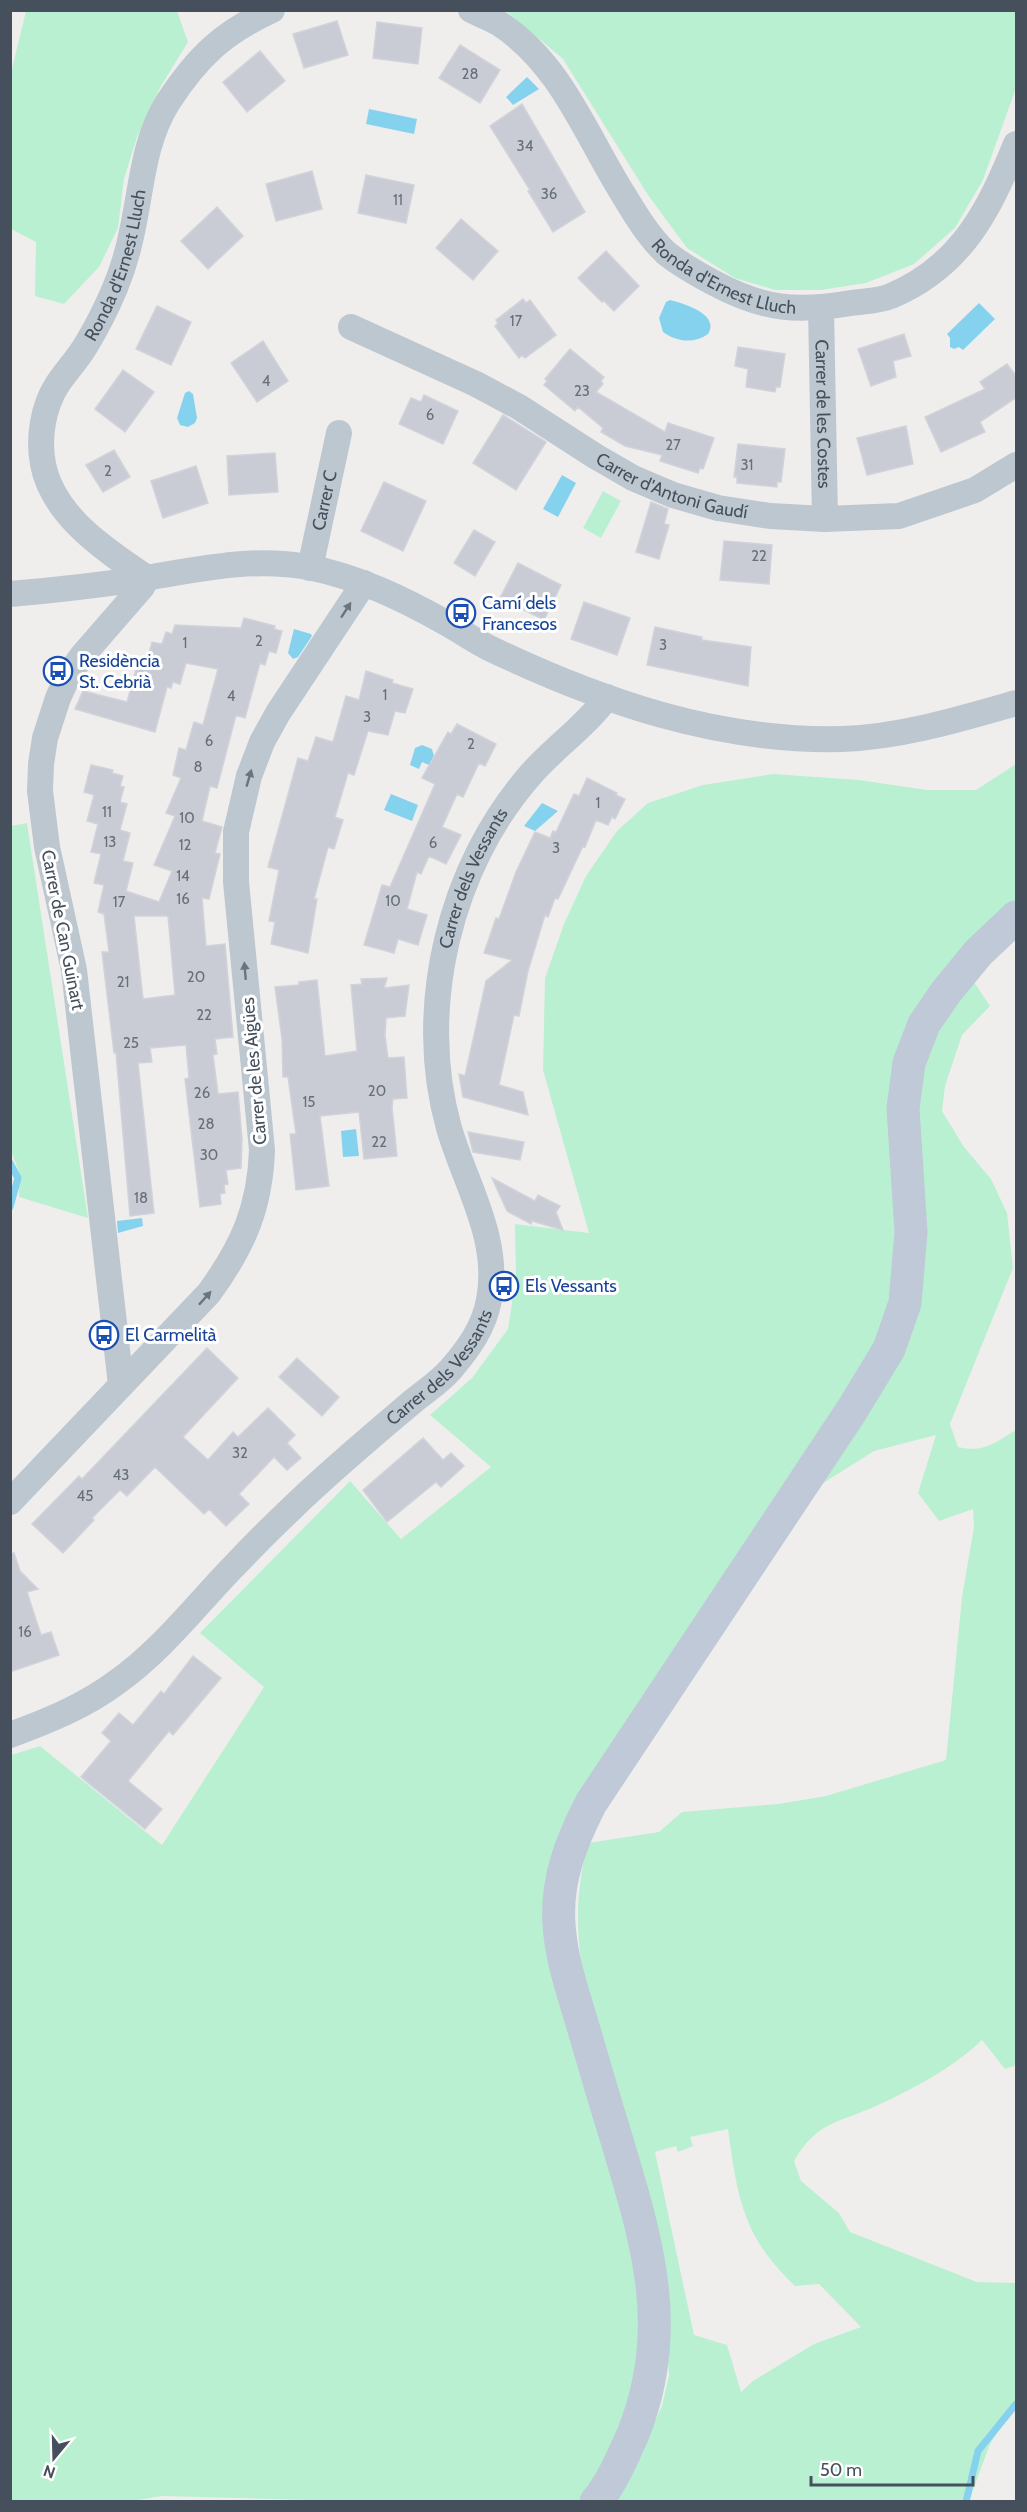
<svg xmlns="http://www.w3.org/2000/svg" width="1027" height="2512" font-family="Cabin,sans-serif">
  <style>
    .green { fill: #baf0d2; fill-rule: evenodd }
    .water { fill: #85d2ef }
    .lines { fill: none; stroke-linecap: round; stroke-linejoin: round }
    .stream { stroke: #85d2ef; stroke-width: 7 }
    .building { fill: #c9ccd4; stroke: #d1d3da; stroke-width: 1.5; fill-rule: evenodd }
    .street { stroke: #bdc7d0; stroke-width: 26 }
    .secondary { stroke: #bfc9d8; stroke-width: 33 }
    .oneway { fill: #69747f }
    .labels { text-anchor: middle; stroke-width: 6; stroke-linejoin: round; paint-order: stroke }
    .number-label { font-size: 15px; fill: #666f7a }
    .street-label { font-size: 18px; fill: #45505c; stroke: #fff }
    .transit-label { font-size: 18px; fill: #164399; stroke: #fff; text-anchor: start }
  </style>
  <rect width="100%" height="100%" fill="#f0eeed"/>
  <path class="green" d="M26,11h151l11,31 -27,44 -24,51 -13,42 -6,49 -19,39 -35,37 -29,-8 1,-54 -25,-13v-156z
    M506,11h510v77l-33,92 -28,48 -41,36 -48,19 -45,7h-46l-40,-12 -48,-30 -39,-53 -85,-136z
    M603,491l18,10 -20,37 -18,-10z
    M1016,764v143l-92,104 -26,248 -16,76 -323,507 67,372 18,126 -22,93 -41,69h-198l-221,-6 -36,6h-115v-747l29,-9 122,99 102,-158 -64,-54 150,-152 51,58 90,-72 -61,-52 42,-37 36,-49 8,-52 -1,-53 74,9 -46,-163 2,-92 19,-54 22,-48 31,-45 31,-28 55,-18 70,-11 86,6 68,10h49z
    M27,823l61,395 -69,-21v-25l-8,-21v-325z
    M972,979l18,27 -28,29 -17,51 -3,25 22,36 27,32 16,34 6,55 -63,156 8,23c25,6 37,-4 58,-17v632l-2,4 -9,3 -23,-29c-29,28 -69,49 -106,66 -37,17 -59,15 -82,55l7,20 38,32 11,19 127,50 39,1v119l-26,42 -21,57h-359l26,-41 26,-54 7,-31 -9,-128 -78,-281c-7,-42 -5,-82 6,-123l71,-11 23,-20 96,-8 48,-8 120,-36 16,-163 12,-70 -1,-18 -34,12 -21,-28 18,-58 -62,16 -65,41 78,-116 37,-313 14,-33zM728,2129c4,29 8,63 19,90 9,25 29,49 48,67l24,-2 42,43 -47,17 -61,37 -12,11 -14,-47 -33,-10 -39,-183 21,-6 2,6 15,-6 -3,-9z"/>
  <path class="water" d="M527,77l12,12 -26,16 -7,-8z
    M369,109l48,10 -3,15 -48,-10z
    M670,300c16,4 50,15 38,34 -14,10 -31,8 -45,-2l-4,-14 7,-16z
    M979,303l16,16 -32,31 -4,-3 -5,2 -4,-2v-9l-3,-4z
    M189,391l4,3 4,24 -2,5 -7,4 -8,-2 -3,-7 8,-25z
    M562,475l14,8 -18,34 -15,-8z
    M294,629l17,5 1,2 -14,21 -5,2 -5,-6z
    M422,745l10,4 2,7 -5,9 -7,-3 -3,7 -9,-4 5,-17z
    M391,794l27,11 -6,16 -28,-11z
    M542,803l16,8 -23,20 -11,-5z
    M356,1129l3,27 -16,1 -2,-26z
    M142,1218l1,8 -25,7 -1,-12z"/>
  <g class="lines">
    <path class="stream" d="M10,1163l8,15 -8,29
      M966,2502l12,-51 38,-47"/>
  </g>
  <path class="building" d="M337,21l11,34 -44,13 -11,-34z
    M377,22l45,6 -4,36 -45,-6z
    M460,45l40,25 -20,33 -41,-25z
    M260,51l25,30 -38,31 -24,-30z
    M522,104l63,108 -32,20 -25,-41 2,-1 -40,-64z
    M312,171l10,38 -46,12 -10,-37z
    M366,175l48,10 -8,38 -48,-10z
    M217,207l26,29 -35,33 -27,-28z
    M461,219l37,32 -25,29 -37,-32z
    M606,251l33,35 -25,25 -10,-10 -2,1 -24,-24z
    M523,299l3,4 4,-3 26,35 -31,23 -3,-3 -3,3 -24,-32 3,-3 -2,-3z
    M157,306l34,16 -20,43 -35,-16z
    M904,334l7,22 -18,5 3,16 -25,9 -13,-37z
    M263,341l25,40 -31,21 -26,-39z
    M738,347l47,7 -5,33h-4l-1,5 -29,-5 2,-18 -13,-3z
    M570,349l34,28 -3,4 2,3 -7,8 69,40 3,-9 46,15 -11,31 -3,-1 -2,5 -38,-12 2,-6 -37,-9 -24,-14 2,-4 -25,-21 -3,4 -31,-26 3,-4 -2,-2z
    M1007,364l10,13v20l-37,25 5,10 -44,20 -16,-35 60,-28 -5,-7z
    M123,370l31,22 -29,40 -30,-23z
    M424,395l34,16 -15,33 -44,-20 12,-26 10,4z
    M503,415l43,27 -30,48 -43,-27z
    M906,426l7,38 -46,11 -10,-37z
    M738,444l47,5 -4,33h-4v5l-40,-4v-6h-3z
    M114,450l16,27 -27,15 -17,-27z
    M275,453l3,39 -49,3 -2,-39z
    M196,466l12,37 -45,15 -12,-37z
    M384,482l42,19 -23,50 -42,-20z
    M651,502l17,7 -4,15 5,1 -10,34 -23,-7z
    M474,530l21,12 -20,34 -21,-13z
    M724,541l48,4 -3,39 -49,-4z
    M518,563l43,22 -17,35 -44,-22z
    M584,602l46,16 -13,37 -46,-16z
    M244,618l31,8 -1,3 8,2 -6,22 -7,-2 -4,14 -5,-2 -15,55 -9,-3 -19,73 -7,-2 -8,35 20,6 -7,26 5,1 -11,45 -7,-1 4,48 19,-2 8,93 -18,2 2,15 -4,1 5,39 20,-2 4,47 -1,29 -15,2 2,14 -4,1 1,8 -5,1 1,10 -21,3 -15,-128 4,-1 -3,-33 -36,3 2,14 -14,1 16,150 -24,3 -14,-163h-2l-12,-101h7l-5,-38 -6,-2 6,-27 -10,-2 7,-29 -10,-2 7,-28 -11,-3 7,-26 -10,-3 7,-27 22,5 -1,3 11,3 -3,10 4,1 -4,15 7,2 -7,26 10,3 -7,28 10,2 -7,28 33,11 13,-31 -18,-6 21,-49 -9,-3 15,-35 -8,-3 6,-27 7,2 8,-28 9,3 15,-56 -32,-6 -6,21 -7,-2 -2,6 -4,-1 -12,45 -80,-23 8,-18 44,11 12,-43 8,2 5,-19 10,2 4,-12 6,2 3,-9 66,3zM134,916h34l7,79 -32,4z
    M655,627l47,10v3l49,7 -3,39 -101,-21z
    M366,671l27,9 -1,3 21,6 -8,24 -10,-2 -7,24 -20,-4 -14,44 -6,-2 -13,44 8,3 -9,29 -6,-2 -14,52h3l-9,54 -37,-9 4,-22 -6,-1 10,-51 -11,-3 30,-109 10,3 8,-24 17,5 13,-46 13,4z
    M457,724l39,20 -11,22 -6,-3 -16,34 -6,-3 -15,33 19,8 -15,29 -17,-8 -8,18 -4,-2 -10,37 20,6 -9,30 -20,-6 -4,14 -30,-8 18,-60 8,2 45,-103 -13,-6 26,-46 3,2z
    M587,778l30,15 -1,2 9,4 -10,20 -3,-2 -4,8 -12,-5 -11,27 -2,-1 -25,53 -3,-1 -7,19 -3,-2 -17,56 -9,45 -5,-1 -15,70 24,7 5,23 -65,-18 -4,-23 6,2 21,-95 26,-21 -28,-7 12,-35 3,1 17,-47 19,-40 15,6 3,-7 3,1 18,-38 5,2z
    M387,978l-3,10 25,-3 -4,31 -19,2 -1,18 3,22 16,-1 3,41 -14,1 -1,8 5,49 -33,3 -5,-47 -39,4 9,70 -33,4 -6,-56h6l-8,-57h-5l-1,-38 -7,-52 24,-2v-3l18,-2 8,76 32,-5 -6,-66 11,-1 -1,-5z
    M468,1132l56,10 -4,18 -47,-8z
    M492,1178l43,23 3,-6 22,11 -4,6 7,18 -31,-9 -1,3 -24,-13z
    M207,1348l31,30 -55,59 25,23 25,-28 5,5 30,-29 27,27 -8,8 14,15 -14,12 -13,-13 -35,37 10,10 -23,22 -17,-17 -5,5 -49,-47 -28,29 -7,-6 -28,28 2,2 -31,33 -31,-29 47,-48 3,3z
    M297,1358l42,39 -17,19 -43,-39z
    M423,1438l20,22 8,-7 13,13 -23,21 -5,-5 -49,40 -24,-32z
    M14,1553l6,18 18,18 -11,3 14,43 10,-3 8,23 -49,17v-118z
    M193,1656l28,22 -48,57 -4,-4 -41,50 34,28 -17,20 -64,-52 30,-36 -9,-8 17,-20 14,12 28,-34 3,3z"/>
  <g class="lines">
    <g class="street">
      <path id="s1" d="M471,10c9,5 20,8 29,14 61,40 86,111 123,170 12,20 26,43 43,59 15,12 33,22 50,31 49,26 82,28 135,19 13,-2 29,-2 40,-7 71,-30 98,-86 125,-152"/>
      <path id="s2" d="M821,308l4,211"/>
      <path id="s3" d="M351,327l125,57 43,23 76,49 38,22 40,17 45,13 52,8 55,3 74,-3 76,-26 41,-25"/>
      <path id="s4" d="M310,568l29,-135"/>
      <path id="s5" d="M147,578c-42,-28 -94,-62 -104,-114 -5,-26 0,-57 14,-79 9,-14 21,-26 29,-40 11,-18 21,-38 29,-57 8,-19 14,-40 18,-61 9,-43 11,-87 35,-125 30,-46 55,-69 104,-92"/>
      <path d="M10,594c46,-4 91,-9 136,-16 54,-9 107,-21 162,-11 50,10 96,32 140,57 14,8 27,17 41,24 111,53 228,94 353,91 59,-2 118,-20 174,-36"/>
      <path d="M121,1385l-47,-415 -27,-123 -7,-56 1,-27 4,-26 13,-40 10,-22 14,-20 60,-69 5,-9"/>
      <path d="M10,1502l199,-209c34,-47 51,-85 53,-143l-26,-268v-50l13,-56 13,-34 16,-29 86,-130"/>
      <path id="s6" d="M10,1735c38,-14 75,-29 107,-53 46,-33 79,-77 118,-117 18,-19 37,-38 56,-56 38,-37 80,-72 120,-106 13,-11 29,-21 40,-34 18,-21 33,-42 38,-69 12,-61 -24,-116 -40,-172 -34,-120 1,-263 83,-355 23,-26 55,-48 75,-76"/>
    </g>
    <path class="secondary" d="M596,2502c16,-19 27,-46 37,-68 43,-106 13,-196 -18,-300 -11,-35 -21,-70 -31,-104 -10,-35 -23,-70 -25,-106 -3,-44 12,-82 32,-121l261,-393 37,-61 16,-46 6,-71 -8,-124 6,-45 15,-39 22,-32 32,-39 38,-36"/>
  </g>
  <defs><path id="oneway-solid" d="M-6-.8H1V-3.2L6.5 0L1 3.2V.8H-6Z" transform="scale(1.5)"/></defs>
  <g class="oneway">
    <use href="#oneway-solid" transform="translate(346 610) rotate(-57)"/>
    <use href="#oneway-solid" transform="translate(249 778) rotate(-74)"/>
    <use href="#oneway-solid" transform="translate(245 971) rotate(-95)"/>
    <use href="#oneway-solid" transform="translate(205 1298) rotate(-48)"/>
  </g>
  <defs>
    <g id="bus-ring" transform="scale(1.5)"><circle r="9.5" fill="#fff" stroke="#1a4fb4" stroke-width="1.5"/><path d="M-5-6H5V4H4V6H2V4H-2V6H-4V4H-5ZM-3.5-4V0h7V-4ZM-3.5 1.2v1.5H-2V1.2ZM2 1.2v1.5H3.5V1.2Z" fill="#1a4fb4"/></g>
  </defs>
  <g fill-rule="evenodd">
    <use href="#bus-ring" x="461" y="613"/>
    <use href="#bus-ring" x="58" y="671"/>
    <use href="#bus-ring" x="504" y="1286"/>
    <use href="#bus-ring" x="104" y="1335"/>
  </g>
  <g class="labels">
    <g class="number-label">
      <text x="470" y="79">28</text>
      <text x="525" y="151">34</text>
      <text x="549" y="199">36</text>
      <text x="398" y="205">11</text>
      <text x="516" y="326">17</text>
      <text x="266" y="386">4</text>
      <text x="582" y="396">23</text>
      <text x="430" y="420">6</text>
      <text x="673" y="450">27</text>
      <text x="747" y="470">31</text>
      <text x="108" y="476">2</text>
      <text x="759" y="561">22</text>
      <text x="259" y="646">2</text>
      <text x="185" y="648">1</text>
      <text x="663" y="650">3</text>
      <text x="385" y="700">1</text>
      <text x="231" y="701">4</text>
      <text x="367" y="722">3</text>
      <text x="209" y="746">6</text>
      <text x="471" y="749">2</text>
      <text x="198" y="772">8</text>
      <text x="598" y="808">1</text>
      <text x="107" y="817">11</text>
      <text x="187" y="823">10</text>
      <text x="110" y="847">13</text>
      <text x="433" y="848">6</text>
      <text x="185" y="850">12</text>
      <text x="556" y="853">3</text>
      <text x="183" y="881">14</text>
      <text x="183" y="904">16</text>
      <text x="393" y="906">10</text>
      <text x="119" y="907">17</text>
      <text x="196" y="982">20</text>
      <text x="123" y="987">21</text>
      <text x="204" y="1020">22</text>
      <text x="131" y="1048">25</text>
      <text x="377" y="1096">20</text>
      <text x="202" y="1098">26</text>
      <text x="309" y="1107">15</text>
      <text x="206" y="1129">28</text>
      <text x="379" y="1147">22</text>
      <text x="209" y="1160">30</text>
      <text x="141" y="1203">18</text>
      <text x="240" y="1458">32</text>
      <text x="121" y="1480">43</text>
      <text x="85" y="1501">45</text>
      <text x="25" y="1637">16</text>
    </g>
    <g class="street-label">
      <text dy="6" stroke="none"><textPath href="#s5" startOffset="376">Ronda d'Ernest Lluch</textPath></text>
      <text dy="6" stroke="none"><textPath href="#s1" startOffset="381">Ronda d'Ernest Lluch</textPath></text>
      <text dy="6" stroke="none"><textPath href="#s2" startOffset="106">Carrer de les Costes</textPath></text>
      <text dy="6" stroke="none"><textPath href="#s3" startOffset="360">Carrer d'Antoni Gaudí</textPath></text>
      <text dy="6" stroke="none"><textPath href="#s4" startOffset="69">Carrer C</textPath></text>
      <text dy="6" stroke="none"><textPath href="#s6" startOffset="1094">Carrer dels Vessants</textPath></text>
      <text transform="translate(63 930) rotate(79)" y="6">Carrer de Can Guinart</text>
      <text transform="translate(254 1071) rotate(-95)" y="6">Carrer de les Aigües</text>
      <text dy="6" stroke="none"><textPath href="#s6" startOffset="572">Carrer dels Vessants</textPath></text>
    </g>
    <g class="transit-label">
      <text x="482" y="609">Camí dels<tspan x="482" dy="21">Francesos</tspan></text>
      <text x="79" y="667">Residència<tspan x="79" dy="21">St. Cebrià</tspan></text>
      <text x="525" y="1292">Els Vessants</text>
      <text x="125" y="1341">El Carmelità</text>
    </g>
  </g>
  <rect width="1027" height="2512" fill="none" stroke="#45505c" stroke-width="24"/>
  <g transform="translate(54 2458) rotate(199)" stroke="#ffffff" stroke-width="4.5" paint-order="stroke">
  <path d="M0-4.5L10 22L0 15L-10 22Z" fill="#45505c"/>
  <text y="-9" font-size="16" font-weight="bold" text-anchor="middle" fill="#45505c">N</text>
  </g>
  <path d="M811 2476v9h162v-9" fill="none" stroke="#45505c" stroke-width="3"/>
  <text x="820" y="2476" font-size="18" fill="#45505c" stroke="#ffffff" stroke-width="4.5" paint-order="stroke">50 m</text>
</svg>
